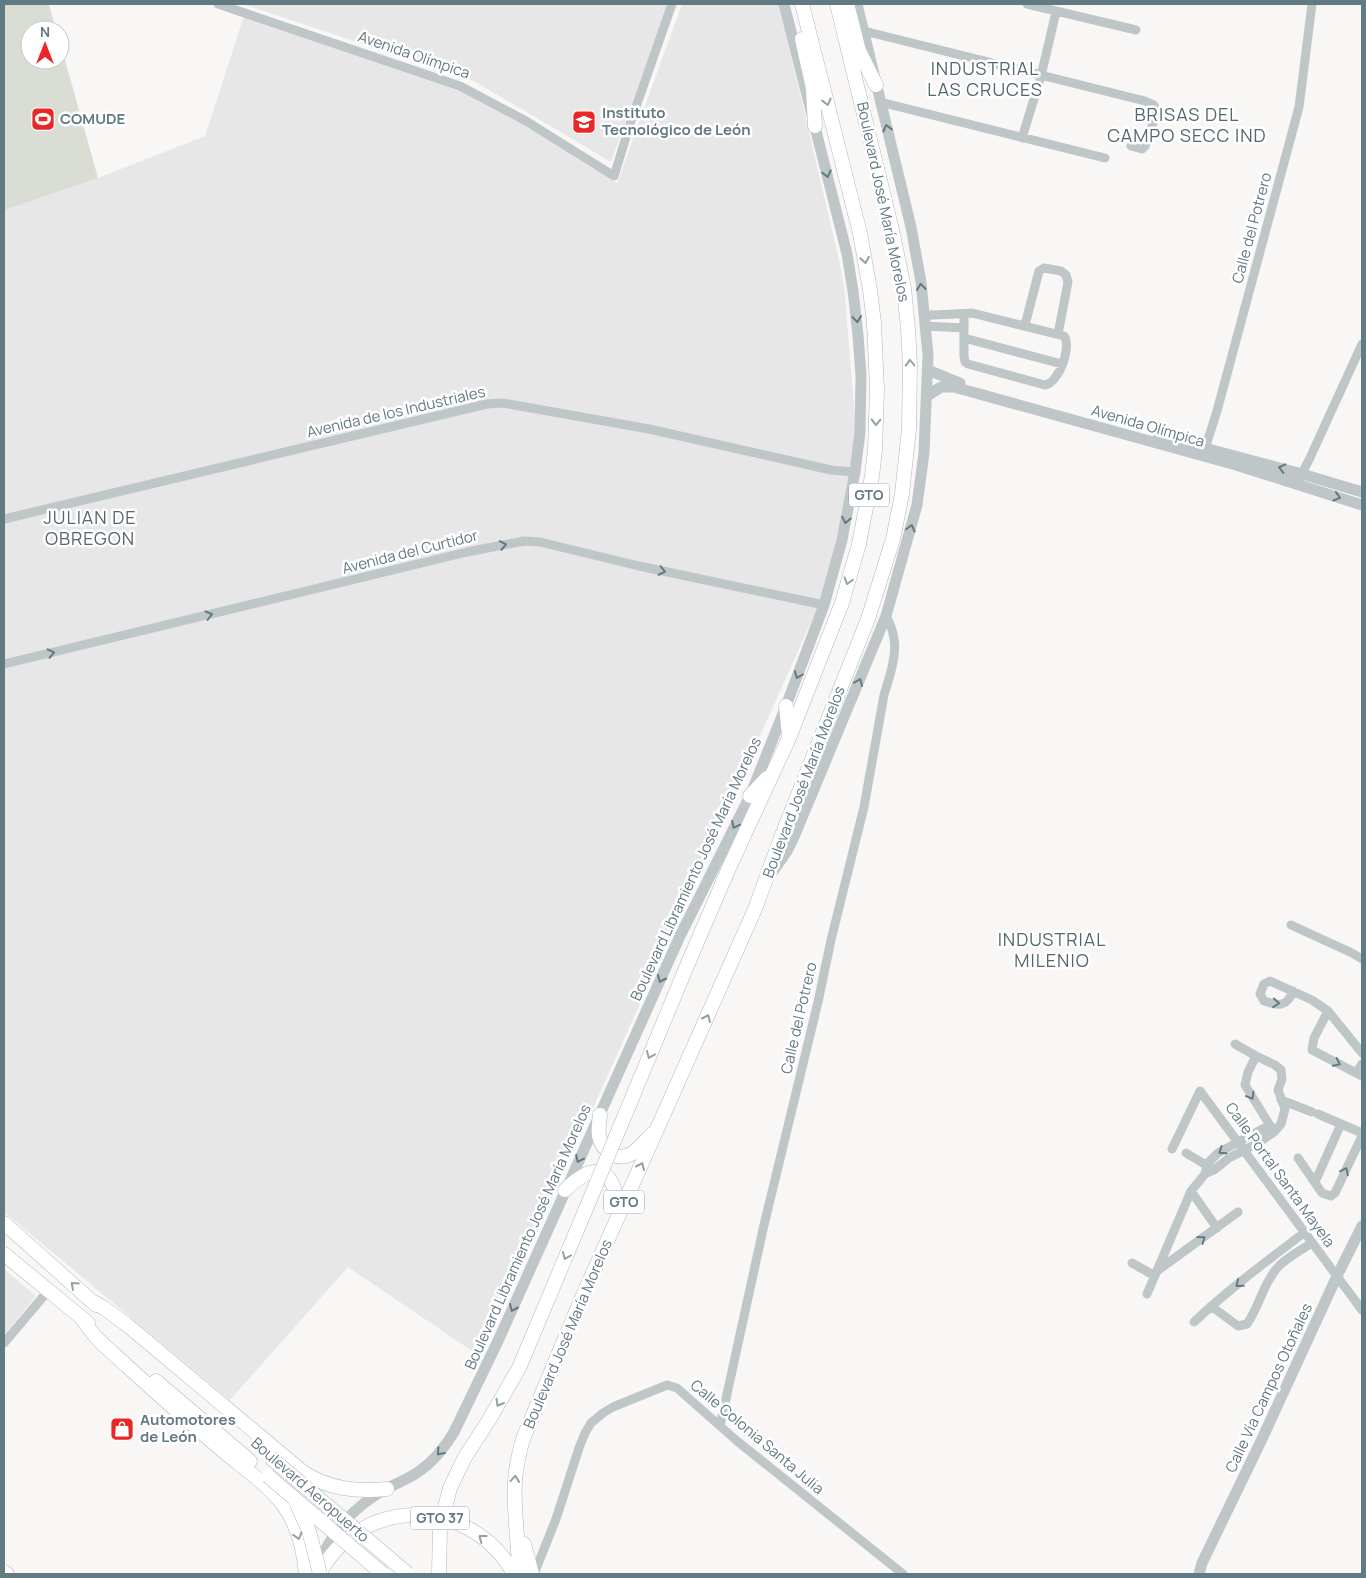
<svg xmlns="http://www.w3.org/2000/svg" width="1366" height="1578" font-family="Manrope,sans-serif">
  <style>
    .built { fill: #e6e7e6 }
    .green { fill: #d9ddd4 }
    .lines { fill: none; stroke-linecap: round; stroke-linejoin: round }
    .primary-casing { stroke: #b0b8bb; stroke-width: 15 }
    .minor { stroke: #bfc6c8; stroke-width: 9 }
    .tertiary { stroke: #bfc6c8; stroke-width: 11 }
    .primary { stroke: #fff; stroke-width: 14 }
    .primary-bridge-casing { stroke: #b0b8bb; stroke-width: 15; stroke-linecap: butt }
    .primary-bridge { stroke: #fff; stroke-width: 14 }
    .oneway { stroke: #91a2a7 }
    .oneway2 { stroke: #627a81 }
    .labels { text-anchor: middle; stroke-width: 5; stroke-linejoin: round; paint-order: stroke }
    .shield { fill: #fff; stroke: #91a2a7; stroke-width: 1 }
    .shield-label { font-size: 14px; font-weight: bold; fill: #627a81 }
    .street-label { font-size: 15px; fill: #627a81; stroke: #fff }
    .poi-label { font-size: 15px; font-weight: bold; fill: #627a81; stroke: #fff; text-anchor: start }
    .quarter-label { font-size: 18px; letter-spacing: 1px; fill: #54676c; stroke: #fff }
  </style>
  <rect width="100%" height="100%" fill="#f8f7f5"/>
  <path class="built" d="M243,4h425l-57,158 -137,-81z
    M682,4h97l60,256 5,26 14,167 -38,149 -304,678 -38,75 -130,-88 -118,133 -226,-188v-1004l94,-30 107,-42 39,-120 224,74 149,93z
    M4,1269l32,27 -32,39z"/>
  <path class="green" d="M4,4h45l7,26h-26v30h30v-18l38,136 -94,32z"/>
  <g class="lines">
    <g class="primary-casing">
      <path id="primary" d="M847,4l12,47 17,34
        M802,39l11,49 2,38
        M786,706l3,29
        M750,796l17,-18
        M689,961l40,-93 60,-130 53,-135 17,-59 13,-68 3,-26 2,-61 -3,-66 -4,-33 -10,-57 -58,-229
        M600,1115c-2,15 -4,28 10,38 6,4 12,5 19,2 9,-4 16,-14 23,-21
        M565,1190c34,-33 50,-19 54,23
        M4,1223l92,82
        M4,1254l84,69
        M90,1300l14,8 22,16 178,149c26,16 52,19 83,16
        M82,1318c11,20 29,33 46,49 31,28 62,56 94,83 21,18 46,34 62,56 14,20 20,44 22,68
        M156,1381l94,80
        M450,1488l15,-31 24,-37 30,-52 66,-157
        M524,1544l8,30
        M4,1572l3,2
        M319,1574c42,-79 152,-78 195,0
        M519,1574c0,-31 -6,-62 -4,-93 1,-14 4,-28 8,-42l58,-139 174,-391 27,-74 86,-216 25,-80 9,-45 7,-65 1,-65 -2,-35 -4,-41 -12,-58 -55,-226"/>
    </g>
    <path class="minor" d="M218,4l242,82 66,35 88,55 17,-55 41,-117
      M1027,4l109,26
      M864,31l281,70 9,4 3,7 -12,34 -3,3 -11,-3
      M880,102l225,56
      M1022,138l19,-62 15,-64
      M924,315c16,0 32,-1 48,-2l92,23c8,11 -5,47 -19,49l-77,-21 -3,-2 -1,-6v-42
      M1025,325l14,-54 5,-3 17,3 5,4 2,7 -10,52
      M925,326l39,2
      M964,338l98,26
      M1204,452l13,-41 82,-304 13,-103
      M1299,479l10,-19 53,-116
      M4,519l483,-115 16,-1 146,26 182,41 24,2
      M4,664l463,-112 57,-11 16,1 99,24 185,39
      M1291,925l61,28 10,6
      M1293,991c-6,16 -14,15 -29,10l-4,-7 4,-10 6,-3 42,19 16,11 34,42
      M1328,1011l-14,27 -2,12 50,26
      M1256,1056l-8,16 -3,13 29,47
      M1357,1072l5,-8
      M1281,1100l31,12
      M1318,1114l44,19
      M1172,1149l28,-58 162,219
      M1186,1153l25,15
      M1298,1158l24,35 9,3 4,-3 27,-57
      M1205,1174l2,-10 11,-11 52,-28
      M1315,1182l26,-58
      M1191,1191l26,37
      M1132,1263l23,13
      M1157,1271l81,-59
      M1147,1294l44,-103 14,-17 9,-4 15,-12 29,-15 16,-11 7,-8 4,-15 -7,-19 4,-11 -1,-9 -6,-5 -19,-9 -21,-12
      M1211,1306l27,20 9,-2c12,-17 16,-40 30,-56 9,-10 24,-18 35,-25
      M1194,1322c35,-33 73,-61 111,-90
      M4,1343l44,-52
      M720,1426l44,-201 54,-223 13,-62 33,-133 20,-112c5,-17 13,-39 10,-56 -1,-8 -4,-16 -8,-23
      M534,1574l22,-55 23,-71 6,-15 6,-10 12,-10 10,-6 54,-22 10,3 60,53 166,133"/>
    <path class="tertiary" d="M928,370l32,13
      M927,396l14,-9h13l282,78 126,40
      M1159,436l143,38 60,18
      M771,874l16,-23 7,-14 92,-221 31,-111 7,-52 4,-98 -7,-73 -10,-55 -54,-223
      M318,1568c11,-35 37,-62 69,-80 11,-5 21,-9 31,-16 15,-10 27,-25 36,-40l44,-91 182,-405 70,-140 36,-90 38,-101 18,-65 13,-68 5,-40 1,-56 -3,-41 -5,-44 -6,-37 -63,-250
      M1199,1574l3,-11 60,-124 75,-163 25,-50"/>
    <use href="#primary" class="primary"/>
    <g class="primary-bridge-casing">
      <path id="primary-bridge" d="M585,1211l104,-250
        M270,1457l138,117
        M268,1476l115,98
        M296,1502l13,29 11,43
        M439,1574l1,-47 10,-39"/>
    </g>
    <use href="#primary-bridge" class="primary-bridge"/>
  </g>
  <defs><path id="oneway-chevron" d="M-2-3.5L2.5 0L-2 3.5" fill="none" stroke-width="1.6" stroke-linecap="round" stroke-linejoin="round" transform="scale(1.25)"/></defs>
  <g class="oneway">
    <use href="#oneway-chevron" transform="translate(827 102) rotate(76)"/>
    <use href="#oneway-chevron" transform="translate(865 260) rotate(80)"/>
    <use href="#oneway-chevron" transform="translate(910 363) rotate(-92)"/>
    <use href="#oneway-chevron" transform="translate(876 422) rotate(92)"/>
    <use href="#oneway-chevron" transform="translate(848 581) rotate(106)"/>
    <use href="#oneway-chevron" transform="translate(707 1018) rotate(-66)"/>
    <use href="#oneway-chevron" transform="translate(650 1055) rotate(113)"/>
    <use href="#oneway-chevron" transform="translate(641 1166) rotate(-66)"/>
    <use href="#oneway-chevron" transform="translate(566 1256) rotate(113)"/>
    <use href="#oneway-chevron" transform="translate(74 1285) rotate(-138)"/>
    <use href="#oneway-chevron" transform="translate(499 1403) rotate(120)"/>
    <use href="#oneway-chevron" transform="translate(515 1479) rotate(-85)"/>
    <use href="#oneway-chevron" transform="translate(298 1536) rotate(73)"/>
    <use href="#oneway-chevron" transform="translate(482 1538) rotate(-143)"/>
  </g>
  <g class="oneway2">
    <use href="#oneway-chevron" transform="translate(887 128) rotate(-104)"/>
    <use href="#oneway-chevron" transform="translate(827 174) rotate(76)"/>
    <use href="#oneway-chevron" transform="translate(921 287) rotate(-96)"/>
    <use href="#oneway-chevron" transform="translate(857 319) rotate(84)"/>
    <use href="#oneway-chevron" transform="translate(1282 468) rotate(-166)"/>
    <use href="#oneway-chevron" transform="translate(1337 497) rotate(17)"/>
    <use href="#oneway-chevron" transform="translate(846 520) rotate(101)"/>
    <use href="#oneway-chevron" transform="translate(911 528) rotate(-75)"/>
    <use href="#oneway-chevron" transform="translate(503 545) rotate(-11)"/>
    <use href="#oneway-chevron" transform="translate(662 571) rotate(12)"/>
    <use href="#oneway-chevron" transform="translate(209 615) rotate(-14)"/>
    <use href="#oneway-chevron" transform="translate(51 653) rotate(-13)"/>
    <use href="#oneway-chevron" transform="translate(798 675) rotate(111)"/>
    <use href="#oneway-chevron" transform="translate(859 682) rotate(-67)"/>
    <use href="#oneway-chevron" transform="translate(735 825) rotate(116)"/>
    <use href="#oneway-chevron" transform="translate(661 979) rotate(114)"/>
    <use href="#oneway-chevron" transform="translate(1276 1003) rotate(4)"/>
    <use href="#oneway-chevron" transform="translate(1337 1063) rotate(26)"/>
    <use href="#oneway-chevron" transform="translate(1251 1096) rotate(59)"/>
    <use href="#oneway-chevron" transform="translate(1222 1151) rotate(146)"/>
    <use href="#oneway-chevron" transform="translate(579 1159) rotate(115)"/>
    <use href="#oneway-chevron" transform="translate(1345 1171) rotate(-64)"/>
    <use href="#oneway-chevron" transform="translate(1202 1239) rotate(-36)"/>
    <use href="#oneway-chevron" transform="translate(1239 1284) rotate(141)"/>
    <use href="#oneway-chevron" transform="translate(513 1308) rotate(114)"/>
    <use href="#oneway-chevron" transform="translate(440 1452) rotate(132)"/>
  </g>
  <defs>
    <g id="stadium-square" transform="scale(1.25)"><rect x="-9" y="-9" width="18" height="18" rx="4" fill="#e72826" stroke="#fff"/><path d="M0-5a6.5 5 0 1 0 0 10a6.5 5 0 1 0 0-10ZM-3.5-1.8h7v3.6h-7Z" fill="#fff"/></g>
    <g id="university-square" transform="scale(1.25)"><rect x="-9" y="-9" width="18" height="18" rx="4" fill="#e72826" stroke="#fff"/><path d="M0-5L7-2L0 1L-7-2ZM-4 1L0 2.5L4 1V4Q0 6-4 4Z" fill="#fff"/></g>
    <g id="shop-square" transform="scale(1.25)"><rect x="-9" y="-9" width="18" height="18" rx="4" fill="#e72826" stroke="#fff"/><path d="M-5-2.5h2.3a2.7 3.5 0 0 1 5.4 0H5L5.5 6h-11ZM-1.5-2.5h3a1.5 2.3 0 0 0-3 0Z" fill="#fff"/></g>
  </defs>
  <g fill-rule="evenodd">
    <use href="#stadium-square" x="43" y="119"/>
    <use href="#university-square" x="584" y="122"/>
    <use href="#shop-square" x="122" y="1429"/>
  </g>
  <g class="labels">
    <g class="shield">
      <rect x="849" y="483.5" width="40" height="23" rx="4"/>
      <rect x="604" y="1190.5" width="40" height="23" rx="4"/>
      <rect x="411" y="1506.5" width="58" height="23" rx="4"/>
    </g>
    <g class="shield-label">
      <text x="869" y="500">GTO</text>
      <text x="624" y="1207">GTO</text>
      <text x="440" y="1523">GTO 37</text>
    </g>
    <g class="street-label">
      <text transform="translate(414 55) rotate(19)" y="5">Avenida Olímpica</text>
      <text transform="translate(883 202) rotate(78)" y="5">Boulevard José María Morelos</text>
      <text transform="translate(1252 228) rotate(-75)" y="5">Calle del Potrero</text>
      <text transform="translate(396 412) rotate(-13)" y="5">Avenida de los Industriales</text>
      <text transform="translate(1148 426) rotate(16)" y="5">Avenida Olímpica</text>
      <text transform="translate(410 552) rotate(-14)" y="5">Avenida del Curtidor</text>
      <text transform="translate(804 782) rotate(-69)" y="5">Boulevard José María Morelos</text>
      <text transform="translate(696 869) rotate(-65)" y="5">Boulevard Libramiento José María Morelos</text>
      <text transform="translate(799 1018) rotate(-77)" y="5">Calle del Potrero</text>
      <text transform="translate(1280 1175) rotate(54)" y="5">Calle Portal Santa Mayela</text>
      <text transform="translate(528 1237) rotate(-66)" y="5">Boulevard Libramiento José María Morelos</text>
      <text transform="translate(568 1334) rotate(-67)" y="5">Boulevard José María Morelos</text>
      <text transform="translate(1269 1388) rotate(-65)" y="5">Calle Vía Campos Otoñales</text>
      <text transform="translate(757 1437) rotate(40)" y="5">Calle Colonia Santa Julia</text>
      <text transform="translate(310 1490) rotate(41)" y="5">Boulevard Aeropuerto</text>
    </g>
    <g class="poi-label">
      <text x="602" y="118">Instituto<tspan x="602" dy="17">Tecnológico de León</tspan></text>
      <text x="60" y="124">COMUDE</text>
      <text x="140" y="1425">Automotores<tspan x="140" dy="17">de León</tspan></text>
    </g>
    <g class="quarter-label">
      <text x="985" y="75">INDUSTRIAL<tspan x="985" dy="21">LAS CRUCES</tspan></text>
      <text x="1187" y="121">BRISAS DEL<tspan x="1187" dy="21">CAMPO SECC IND</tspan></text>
      <text x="90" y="524">JULIAN DE<tspan x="90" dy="21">OBREGON</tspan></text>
      <text x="1052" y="946">INDUSTRIAL<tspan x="1052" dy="21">MILENIO</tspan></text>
    </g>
  </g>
  <rect width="1366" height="1578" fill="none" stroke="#627a81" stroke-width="10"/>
  <g transform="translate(45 45)"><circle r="24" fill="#ffffff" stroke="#c0cacd"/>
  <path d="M0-4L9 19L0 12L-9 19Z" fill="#e72826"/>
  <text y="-8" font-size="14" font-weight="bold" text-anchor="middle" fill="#627a81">N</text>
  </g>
</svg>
